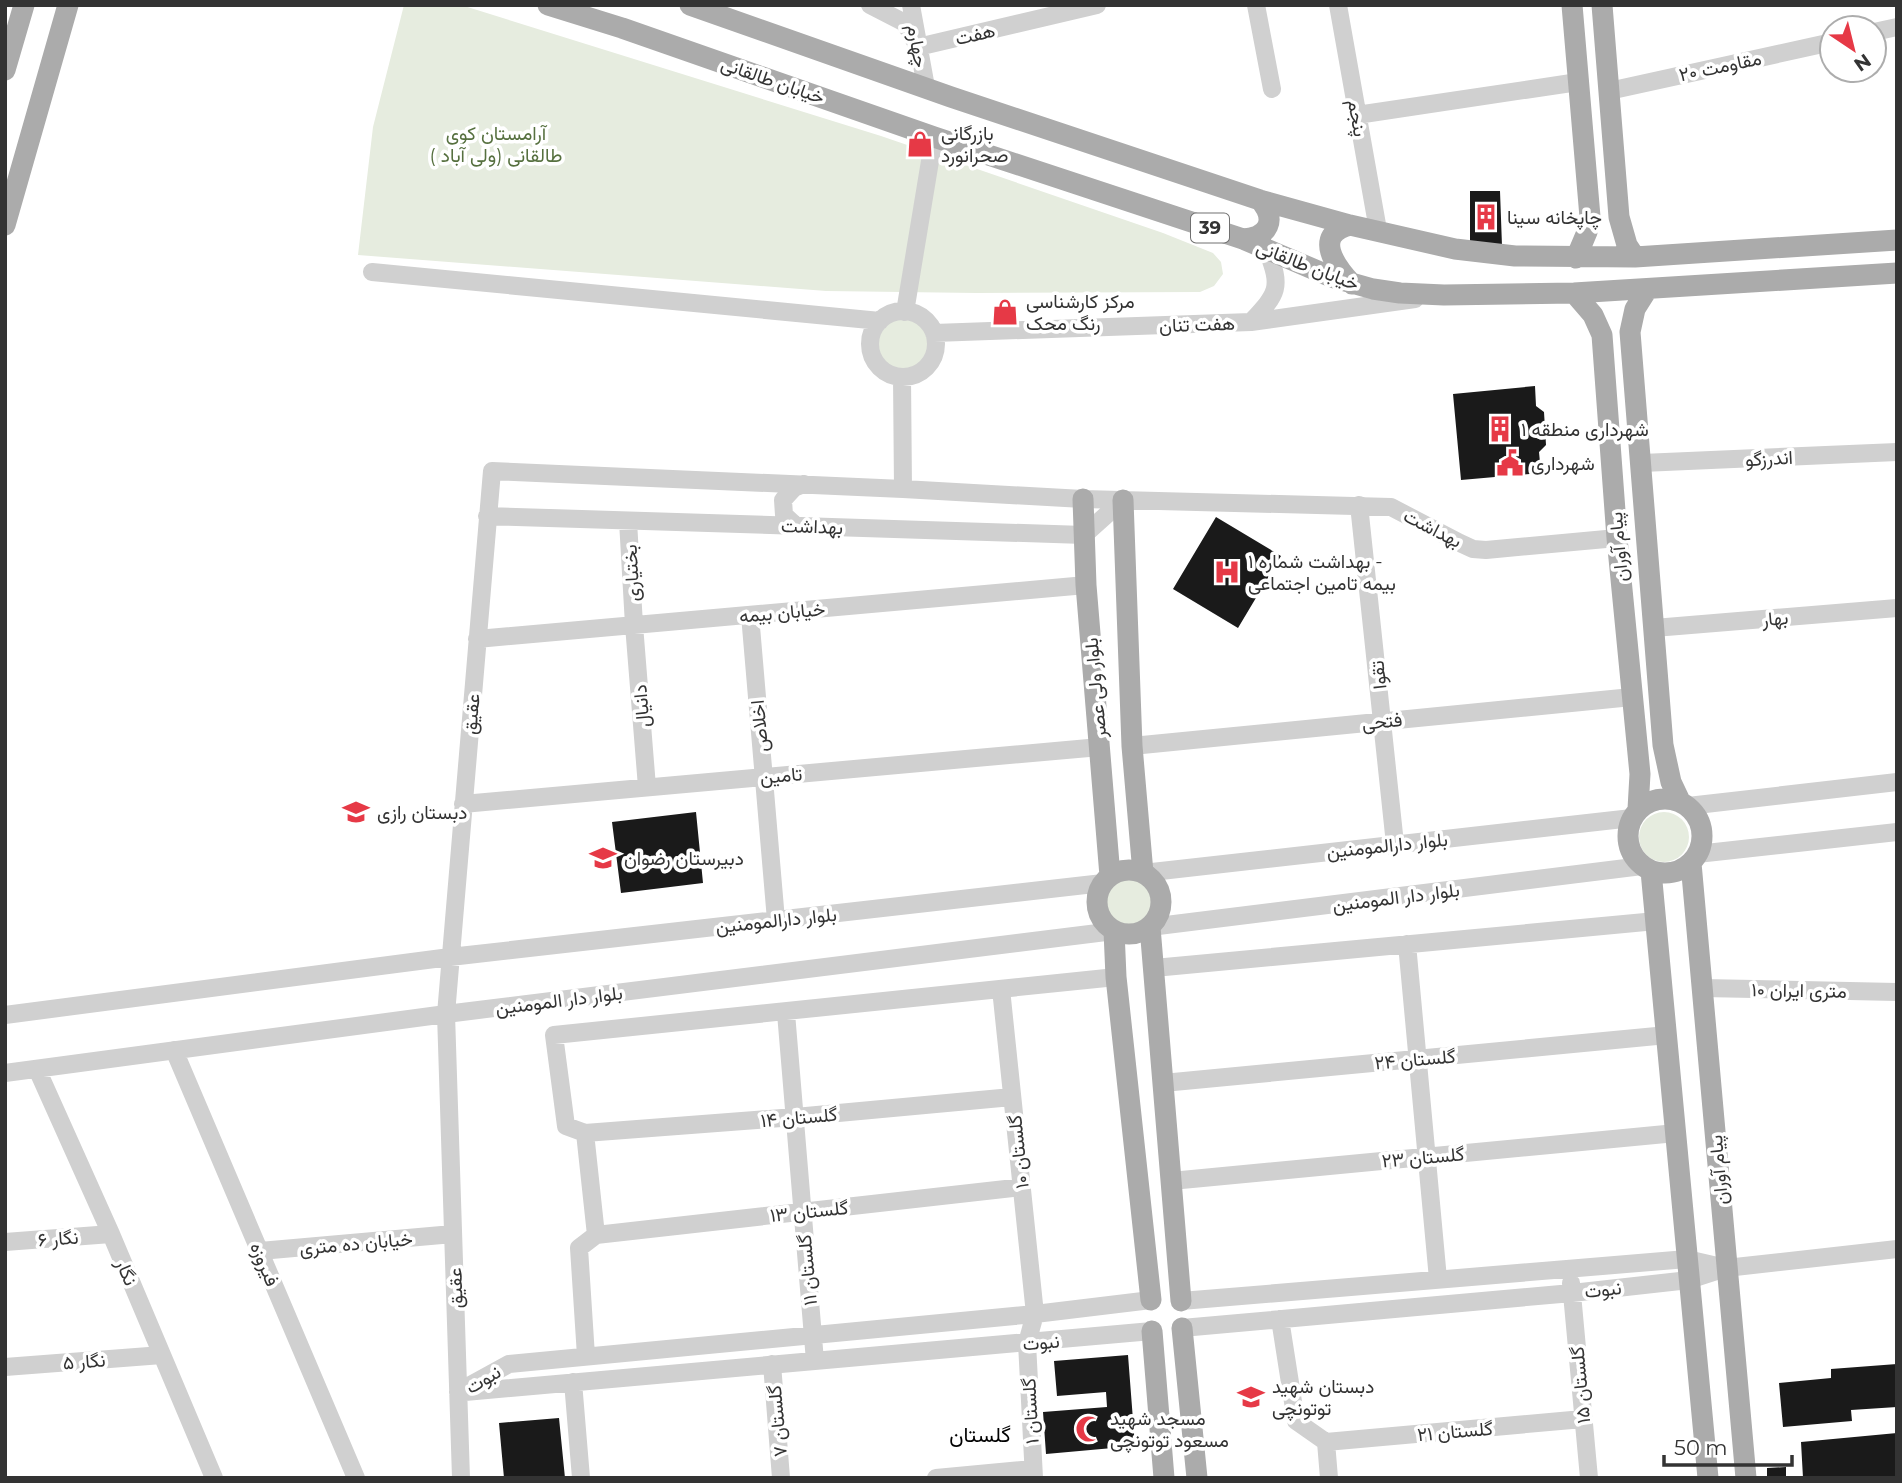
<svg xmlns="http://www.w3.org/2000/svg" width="1902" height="1483" font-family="Montserrat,Vazirmatn,sans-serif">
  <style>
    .green { fill: #e6ecdf }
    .building { fill: #1a1a1a }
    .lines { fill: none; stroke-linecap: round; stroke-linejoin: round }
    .minor { stroke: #d0d0d0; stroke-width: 18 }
    .major { stroke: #ababab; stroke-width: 21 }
    .labels { text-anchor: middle; stroke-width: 7; stroke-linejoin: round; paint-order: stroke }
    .shield { fill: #fff; stroke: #707070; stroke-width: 2 }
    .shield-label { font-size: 18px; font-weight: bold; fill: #333 }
    .street-label { font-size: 19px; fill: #333; stroke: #fff }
    .park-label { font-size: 19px; fill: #56703f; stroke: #fff }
    .poi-label { font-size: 19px; fill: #333; stroke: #fff; text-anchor: start }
    .neighbourhood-label { font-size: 21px; fill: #000; stroke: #fff }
  </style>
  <rect width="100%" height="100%" fill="#fff"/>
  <path class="green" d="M404,5h57l420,131 282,97 50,20 8,9 2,12 -9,12 -14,6 -223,1 -151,-2 -468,-36 15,-128z
    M875 344a28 28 0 1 1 56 0a28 28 0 1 1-56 0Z
    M1639 837a25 25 0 1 1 50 0a25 25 0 1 1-50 0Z
    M1103 903a26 26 0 1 1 52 0a26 26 0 1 1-52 0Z"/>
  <path class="building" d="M1470,191h30l2,55 -32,-3z
    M1535,386l1,20 8,6 2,33 -7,7 2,21 -80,7 -8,-86z
    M1216,517l65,39 -43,72 -65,-39z
    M696,812l7,71 -82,10 -9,-71z
    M1128,1355l7,91 -89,8 -3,-42 64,-5 -1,-15 -49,4 -3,-35z
    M1897,1364v43l-46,3 1,11 -69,6 -4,-44 52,-5v-9z
    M559,1418l6,60h-61l-5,-55z
    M1897,1433v45h-94l-2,-36z
    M1786,1467v11h-19v-10z"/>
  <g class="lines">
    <path class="minor" d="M870,5l35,18 13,24 179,-42
      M911,5l15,82
      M1256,5l16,84
      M1338,5l40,225
      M1874,32l23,-5
      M1609,91l223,-49
      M1357,115l221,-33
      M372,272l508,49
      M870 344a33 33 0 1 1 66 0a33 33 0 1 1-66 0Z
      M905,312l29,-175
      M1251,322c27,-29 31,-34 16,-72
      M934,333l317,-11 164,-23
      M902,377l1,112
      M1642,463l255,-11
      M1359,505l36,339
      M487,516l597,19 39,-35
      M628,521l6,104 13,162
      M796,526l-12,-11 -1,-15 11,-12 10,-4
      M750,615l26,305
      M1654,628l243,-20
      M477,639l609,-54
      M1132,746l500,-49
      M463,804l637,-57
      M1688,806l209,-24
      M1697,854l200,-22
      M1143,873l489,-55
      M1150,927l492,-61
      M1407,944l31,335
      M1154,968l502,-47
      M1702,988l195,4
      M1001,989l34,325 -8,29 7,135
      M786,1013l29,348
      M5,1015l445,-58 653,-74
      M174,1050l182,428
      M37,1069l74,165 103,244
      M5,1073l441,-59 668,-83
      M1163,1083l504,-48
      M585,1133l210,-16 217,-20
      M1171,1181l505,-48
      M596,1235l-11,-102 -19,-7 -12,-91 562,-58
      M596,1235l426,-48
      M5,1242l106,-8
      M260,1251l193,-17
      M1726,1268l171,-19
      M1571,1283l18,195
      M1181,1301l506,-42 39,9 -37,12 -117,13 -390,35
      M1280,1319l16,102 30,21
      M586,1356l-7,-108 17,-13
      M772,1364l9,114
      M5,1367l157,-12
      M573,1382l8,96
      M458,1392l51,-28 526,-50 116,-14
      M465,1392l687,-61
      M1326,1442l257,-23
      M1326,1442l3,36
      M461,1478l-15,-464 46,-543 411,18 180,10 308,8 69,36 13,6 13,1 131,-12
      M936,1478l97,-9"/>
    <path class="major" d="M548,5l74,23 312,109 309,102 91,39 39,11 27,4 44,2 130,-2 323,-20
      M690,5l261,92 309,103 90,25 105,24 60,7 120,1 262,-17
      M1572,5l18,212 -3,15 -11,26
      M1602,5l17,212 8,28 8,12
      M5,70l19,-65
      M5,225l63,-220
      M1350,225c-38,10 -14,42 2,59
      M1243,239c26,-2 34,-19 17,-39
      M1647,290l-12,19 -5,23 33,413 8,37 9,19
      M1574,293l19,22 9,20 15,203 23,236 -2,35
      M1083,499l3,86 24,291
      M1123,500l9,246 11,127
      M1628 836a37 37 0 1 1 74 0a37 37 0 1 1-74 0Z
      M1691,863l55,615
      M1097 902a32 32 0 1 1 64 0a32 32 0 1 1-64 0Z
      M1651,871l57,607
      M1150,927l31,374
      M1114,931l2,46 35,323
      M1182,1328l15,150
      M1152,1331l12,147"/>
  </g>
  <defs>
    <g id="shop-bare" transform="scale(2.1)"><path d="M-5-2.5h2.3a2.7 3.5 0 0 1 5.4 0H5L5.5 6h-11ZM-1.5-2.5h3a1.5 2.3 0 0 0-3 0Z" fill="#e63946" stroke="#fff" stroke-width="2.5" paint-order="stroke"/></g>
    <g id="building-bare" transform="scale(2.1)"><path d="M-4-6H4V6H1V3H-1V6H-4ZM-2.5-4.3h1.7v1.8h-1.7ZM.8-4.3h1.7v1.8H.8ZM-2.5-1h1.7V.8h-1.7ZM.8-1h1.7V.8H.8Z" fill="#e63946" stroke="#fff" stroke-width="2.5" paint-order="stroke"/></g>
    <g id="civic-bare" transform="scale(2.1)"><path d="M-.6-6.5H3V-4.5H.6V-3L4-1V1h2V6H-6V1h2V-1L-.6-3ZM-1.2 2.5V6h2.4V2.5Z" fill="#e63946" stroke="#fff" stroke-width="2.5" paint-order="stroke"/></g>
    <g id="hospital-bare" transform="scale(2.1)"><path d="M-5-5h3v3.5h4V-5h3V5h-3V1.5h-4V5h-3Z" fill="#e63946" stroke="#fff" stroke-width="2.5" paint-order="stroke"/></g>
    <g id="school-bare" transform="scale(2.1)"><path d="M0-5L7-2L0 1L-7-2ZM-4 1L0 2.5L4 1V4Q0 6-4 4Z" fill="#e63946" stroke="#fff" stroke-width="2.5" paint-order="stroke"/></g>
    <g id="mosque-bare" transform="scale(2.1)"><path d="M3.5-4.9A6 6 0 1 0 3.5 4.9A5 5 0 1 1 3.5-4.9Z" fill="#e63946" stroke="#fff" stroke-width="2.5" paint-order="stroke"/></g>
  </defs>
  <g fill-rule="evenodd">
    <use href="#shop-bare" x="920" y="144"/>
    <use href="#building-bare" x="1486" y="217"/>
    <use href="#shop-bare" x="1005" y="312"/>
    <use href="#building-bare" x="1500" y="429"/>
    <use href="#civic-bare" x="1510" y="463"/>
    <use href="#hospital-bare" x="1227" y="572"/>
    <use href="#school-bare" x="356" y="812"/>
    <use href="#school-bare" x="603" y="858"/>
    <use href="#school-bare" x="1251" y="1397"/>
    <use href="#mosque-bare" x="1089" y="1429"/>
  </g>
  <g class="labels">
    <rect class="shield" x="1191" y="213.5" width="38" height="29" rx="5"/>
    <g class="shield-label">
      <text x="1210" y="234">39</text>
    </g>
    <g class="street-label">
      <text transform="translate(975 34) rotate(-13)" y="7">هفت</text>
      <text transform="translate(918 46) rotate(80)" y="7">چهارم</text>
      <text transform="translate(1720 66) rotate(-12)" y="7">مقاومت ۲۰</text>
      <text transform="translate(773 80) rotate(19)" y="7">خیابان طالقانی</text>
      <text transform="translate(1358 118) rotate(80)" y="7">پنجم</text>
      <text transform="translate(1308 265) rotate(21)" y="7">خیابان طالقانی</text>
      <text transform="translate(1197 324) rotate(-2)" y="7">هفت تنان</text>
      <text transform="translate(1769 458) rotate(-3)" y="7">اندرزگو</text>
      <text transform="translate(812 526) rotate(2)" y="7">بهداشت</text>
      <text transform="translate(1433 528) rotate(27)" y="7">بهداشت</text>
      <text transform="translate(1618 547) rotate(-95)" y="7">پیام آوران</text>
      <text transform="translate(631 573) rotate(-93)" y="7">بختیاری</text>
      <text transform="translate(782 612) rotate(-5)" y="7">خیابان بیمه</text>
      <text transform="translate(1775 618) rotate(-5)" y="7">بهار</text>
      <text transform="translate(1378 675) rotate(-96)" y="7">تقوا</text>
      <text transform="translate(1095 688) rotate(-95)" y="7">بلوار ولی عصر</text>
      <text transform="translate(641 706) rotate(-95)" y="7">دانیال</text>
      <text transform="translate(471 714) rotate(-85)" y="7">عقیق</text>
      <text transform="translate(1382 721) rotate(-6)" y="7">فتحی</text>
      <text transform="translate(759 726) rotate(-95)" y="7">اخلاص</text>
      <text transform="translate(781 775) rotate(-5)" y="7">تامین</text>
      <text transform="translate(1387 845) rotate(-6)" y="7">بلوار دارالمومنین</text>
      <text transform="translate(1396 897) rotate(-7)" y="7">بلوار دار المومنین</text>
      <text transform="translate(776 920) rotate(-6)" y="7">بلوار دارالمومنین</text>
      <text transform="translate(1799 990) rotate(1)" y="7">۱۰ متری ایران</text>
      <text transform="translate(559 1000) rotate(-7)" y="7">بلوار دار المومنین</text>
      <text transform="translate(1415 1059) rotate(-5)" y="7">گلستان ۲۴</text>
      <text transform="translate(799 1117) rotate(-5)" y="7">گلستان ۱۴</text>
      <text transform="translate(1018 1152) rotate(-96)" y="7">گلستان ۱۰</text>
      <text transform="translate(1423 1157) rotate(-5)" y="7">گلستان ۲۳</text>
      <text transform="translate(1718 1170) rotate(-95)" y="7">پیام آوران</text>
      <text transform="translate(809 1211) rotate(-6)" y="7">گلستان ۱۳</text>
      <text transform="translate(58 1238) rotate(-4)" y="7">نگار ۶</text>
      <text transform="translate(356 1243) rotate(-5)" y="7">خیابان ده متری</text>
      <text transform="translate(265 1264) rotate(67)" y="7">فیروزه</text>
      <text transform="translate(807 1270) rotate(-95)" y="7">گلستان ۱۱</text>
      <text transform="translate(127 1272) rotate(67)" y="7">نگار</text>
      <text transform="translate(455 1288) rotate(-92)" y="7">عقیق</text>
      <text transform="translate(1603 1289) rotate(-6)" y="7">نبوت</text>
      <text transform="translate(1041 1342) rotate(-5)" y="7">نبوت</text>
      <text transform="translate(84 1361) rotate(-4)" y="7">نگار ۵</text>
      <text transform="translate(483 1379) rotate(-31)" y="7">نبوت</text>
      <text transform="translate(1580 1385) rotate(-95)" y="7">گلستان ۱۵</text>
      <text transform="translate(1030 1411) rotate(-93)" y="7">گلستان ۱</text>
      <text transform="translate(777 1421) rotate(-95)" y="7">گلستان ۷</text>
      <text transform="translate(1455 1431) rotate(-5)" y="7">گلستان ۲۱</text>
    </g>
    <g class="park-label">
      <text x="496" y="140">آرامستان کوی<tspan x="496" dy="22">طالقانی (ولی آباد )</tspan></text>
    </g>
    <g class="poi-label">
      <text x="941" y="140">بازرگانی<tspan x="941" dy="22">صحرانورد</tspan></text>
      <text x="1507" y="224">چاپخانه سینا</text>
      <text x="1026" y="308">مرکز کارشناسی<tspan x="1026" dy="22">رنگ محک</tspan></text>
      <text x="1521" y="436">شهرداری منطقه ۱</text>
      <text x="1531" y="470">شهرداری</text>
      <text x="1248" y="568">بهداشت شماره ۱ -<tspan x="1248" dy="22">بیمه تامین اجتماعی</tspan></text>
      <text x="377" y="819">دبستان رازی</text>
      <text x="624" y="865">دبیرستان رضوان</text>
      <text x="1272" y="1393">دبستان شهید<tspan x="1272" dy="22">توتونچی</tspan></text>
      <text x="1110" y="1425">مسجد شهید<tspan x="1110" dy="22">مسعود توتونچی</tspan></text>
    </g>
    <g class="neighbourhood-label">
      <text x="980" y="1442">گلستان</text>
    </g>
  </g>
  <rect width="1902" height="1483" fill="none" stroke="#333333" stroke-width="14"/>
  <g transform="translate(1853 49) rotate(145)"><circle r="33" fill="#ffffff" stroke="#adadad" stroke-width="2"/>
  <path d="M0-5L12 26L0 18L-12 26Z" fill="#e63946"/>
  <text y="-10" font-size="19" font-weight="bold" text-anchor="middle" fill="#333333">N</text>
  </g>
  <path d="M1664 1455v10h128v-10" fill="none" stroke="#333333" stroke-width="3.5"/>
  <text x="1674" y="1455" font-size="21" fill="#333333" stroke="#ffffff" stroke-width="5" paint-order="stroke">50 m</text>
</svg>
